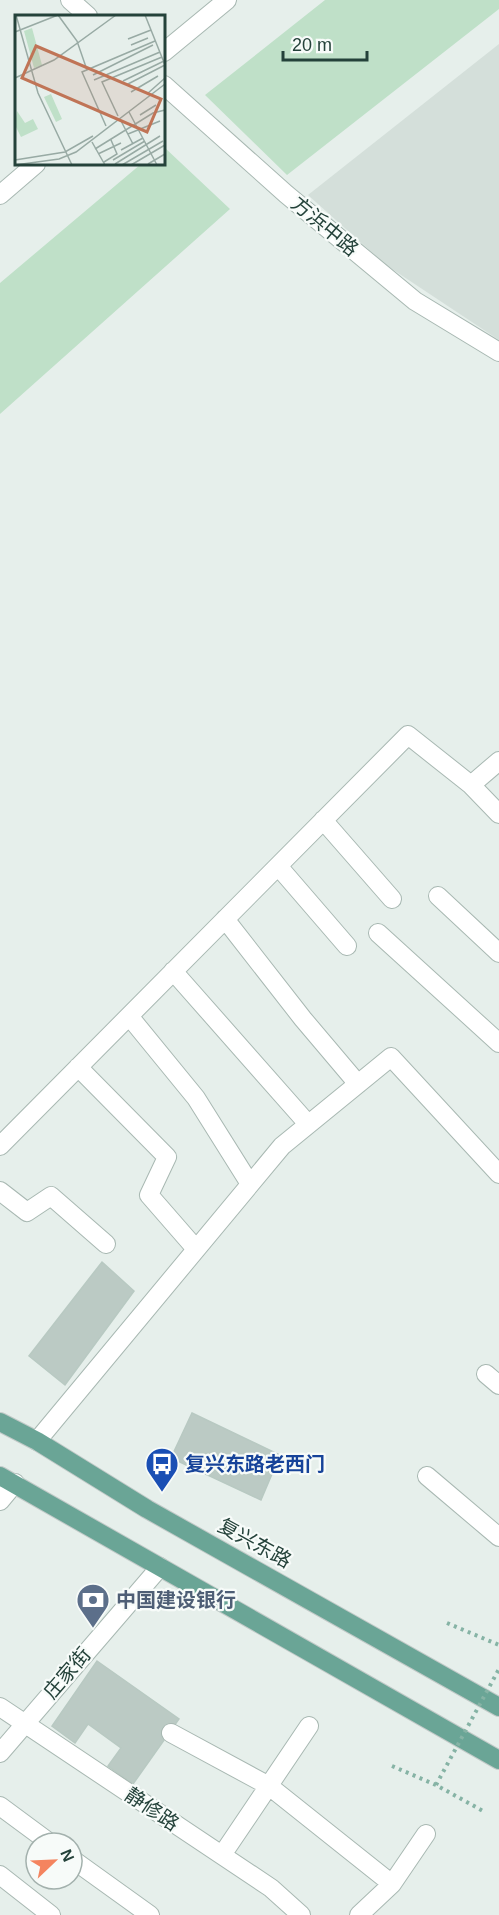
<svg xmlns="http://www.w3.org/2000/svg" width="499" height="1915" font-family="Helvetica,'Noto Sans SC',sans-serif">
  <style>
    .built { fill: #d4dfda }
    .green { fill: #bfe0c8 }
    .building { fill: #bbcac4; stroke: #b8c9c2; stroke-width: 1.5 }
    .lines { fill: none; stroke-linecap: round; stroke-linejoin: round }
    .minor-casing { stroke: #a8b8b2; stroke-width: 20 }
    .major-casing { stroke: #c2cac8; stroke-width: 20 }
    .path { stroke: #86b3a5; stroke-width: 4; stroke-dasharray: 3 4.5; stroke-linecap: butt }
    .minor { stroke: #fff; stroke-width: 18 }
    .major { stroke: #6aa596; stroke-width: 18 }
    .path-bridge { stroke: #86b3a5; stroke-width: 4; stroke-dasharray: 3 4.5; stroke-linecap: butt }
    .labels { text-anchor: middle; stroke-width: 4.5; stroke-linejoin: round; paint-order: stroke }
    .street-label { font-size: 20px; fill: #24423a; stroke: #f7fbf9 }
    .transit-label { font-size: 20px; font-weight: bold; fill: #164399; stroke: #f7fbf9; text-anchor: start }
    .service-label { font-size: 20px; font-weight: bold; fill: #4e5e75; stroke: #f7fbf9; text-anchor: start }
    .inset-road { fill: none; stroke: #98aaa4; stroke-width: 1.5 }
    .view { fill: #c07456; fill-opacity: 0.15; stroke: #c07456; stroke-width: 3 }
    .inset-edge { fill: none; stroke: #24423a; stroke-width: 3 }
  </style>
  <rect width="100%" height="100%" fill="#e6efeb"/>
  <path class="built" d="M499,44v296l-113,-75 -78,-70z"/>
  <path class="green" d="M325,0h174v9l-212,166 -82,-80z
    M164,147l66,62 -230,205v-131l141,-119h23z"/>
  <path class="building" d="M102,1262l32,29 -69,94 -36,-29z
    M192,1413l88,42 -19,45 -90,-42z
    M97,1661l82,58 -46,65 -25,-18 13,-18 -33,-24 -13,19 -23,-17z"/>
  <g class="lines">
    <g class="minor-casing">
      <path id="minor" d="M70,0l18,16
        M164,52l63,-52
        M164,85l122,109 129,107 84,51
        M0,195l36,-31
        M471,785l28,-24
        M323,820l69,79
        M278,866l69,80
        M438,896l61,57
        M225,919l78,100 55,65
        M378,933l121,110
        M173,971l135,153
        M129,1016l67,82 54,86
        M78,1067l89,90 -18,38 47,54
        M0,1146l408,-411 63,50 28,29
        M0,1191l27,21 24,-16 55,48
        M486,1374l13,11
        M37,1441l245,-295 109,-89 108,117
        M427,1476l72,61
        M0,1501l15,-18
        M0,1707l271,181 30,27
        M171,1733l98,53 123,98
        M0,1753l160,-186
        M0,1806l50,37
        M222,1855l87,-129
        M72,1859l78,56
        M0,1875l51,40
        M359,1915l33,-31 34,-50"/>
    </g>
    <g class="major-casing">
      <path id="major" d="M0,1422l37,19 110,68 352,198
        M0,1476l499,284"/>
    </g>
    <path class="path" d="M447,1623l52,22
      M392,1766l44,19 47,26"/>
    <use href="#minor" class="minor"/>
    <use href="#major" class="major"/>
    <path class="path-bridge" d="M436,1785l63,-116"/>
  </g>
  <defs>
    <g id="bus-pin" transform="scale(1.725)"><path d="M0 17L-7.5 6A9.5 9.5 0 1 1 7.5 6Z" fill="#1a4fb4" stroke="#f7fbf9"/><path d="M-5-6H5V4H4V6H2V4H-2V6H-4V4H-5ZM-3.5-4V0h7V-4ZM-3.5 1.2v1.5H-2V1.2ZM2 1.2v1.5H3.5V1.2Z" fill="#fff"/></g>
    <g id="bank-pin" transform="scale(1.725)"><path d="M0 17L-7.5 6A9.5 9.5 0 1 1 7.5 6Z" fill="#5c6f8a" stroke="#f7fbf9"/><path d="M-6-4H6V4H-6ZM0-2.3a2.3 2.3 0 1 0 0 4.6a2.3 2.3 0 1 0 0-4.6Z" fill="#fff"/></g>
  </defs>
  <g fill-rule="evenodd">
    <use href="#bus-pin" x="162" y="1464"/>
    <use href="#bank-pin" x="93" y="1600"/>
  </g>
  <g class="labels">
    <g class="street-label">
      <text transform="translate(325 226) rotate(40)" y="7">方浜中路</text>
      <text transform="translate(255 1543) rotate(29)" y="7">复兴东路</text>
      <text transform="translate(67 1673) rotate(-49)" y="7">庄家街</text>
      <text transform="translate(152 1809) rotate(34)" y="7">静修路</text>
    </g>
    <g class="transit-label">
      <text x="185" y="1471">复兴东路老西门</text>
    </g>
    <g class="service-label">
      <text x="116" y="1607">中国建设银行</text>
    </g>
  </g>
  <g transform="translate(15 15)">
    <rect width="150" height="150" fill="#e6efeb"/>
    <path d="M17,13l10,37 -8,3 -10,-37zM36,79l11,25 -6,3 -12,-25zM2,96l8,12 8,-4 5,10 -17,8 -6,-12z" fill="#bfe0c8"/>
    <path class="inset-road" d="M1,0l22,78 34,72M43,0l19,26 10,29M130,0l20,50M0,17l43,-17M113,24l23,-9M116,30l17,-7M78,60l60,-30M0,63l39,-18 62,-45M79,65l66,-28M108,66l41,-20M111,70l39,-20M116,77l27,-16M132,79l18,-16M114,97l28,53M125,100l16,-10M103,101l-16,-34 60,-25M105,104l13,25M91,111l-24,-54 73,-31M113,119l32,-13M77,127l13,23M80,134l58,-36 12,-3M106,135l22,-12M83,139l23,-11M0,145l50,-8 28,-16M98,145l32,-19M89,147l13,-8 -6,-14M100,149l45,-28M133,149l17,-10M0,150l44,-6 17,-7 89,-68M107,150l41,-24M116,150l34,-20"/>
    <path class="view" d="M21,31l125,53 -14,33 -125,-54z"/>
    <rect width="150" height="150" class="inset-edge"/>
  </g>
  <g transform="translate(54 1861) rotate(67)"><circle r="28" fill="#f7fbf9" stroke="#a3b1ad" stroke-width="1.5"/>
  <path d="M0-4.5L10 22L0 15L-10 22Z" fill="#f4845f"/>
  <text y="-9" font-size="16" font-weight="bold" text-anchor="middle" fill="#24423a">N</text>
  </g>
  <path d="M283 51v9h84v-9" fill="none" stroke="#24423a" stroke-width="3"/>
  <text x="292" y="51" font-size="18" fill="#24423a" stroke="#f7fbf9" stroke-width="4.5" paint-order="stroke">20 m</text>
</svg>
